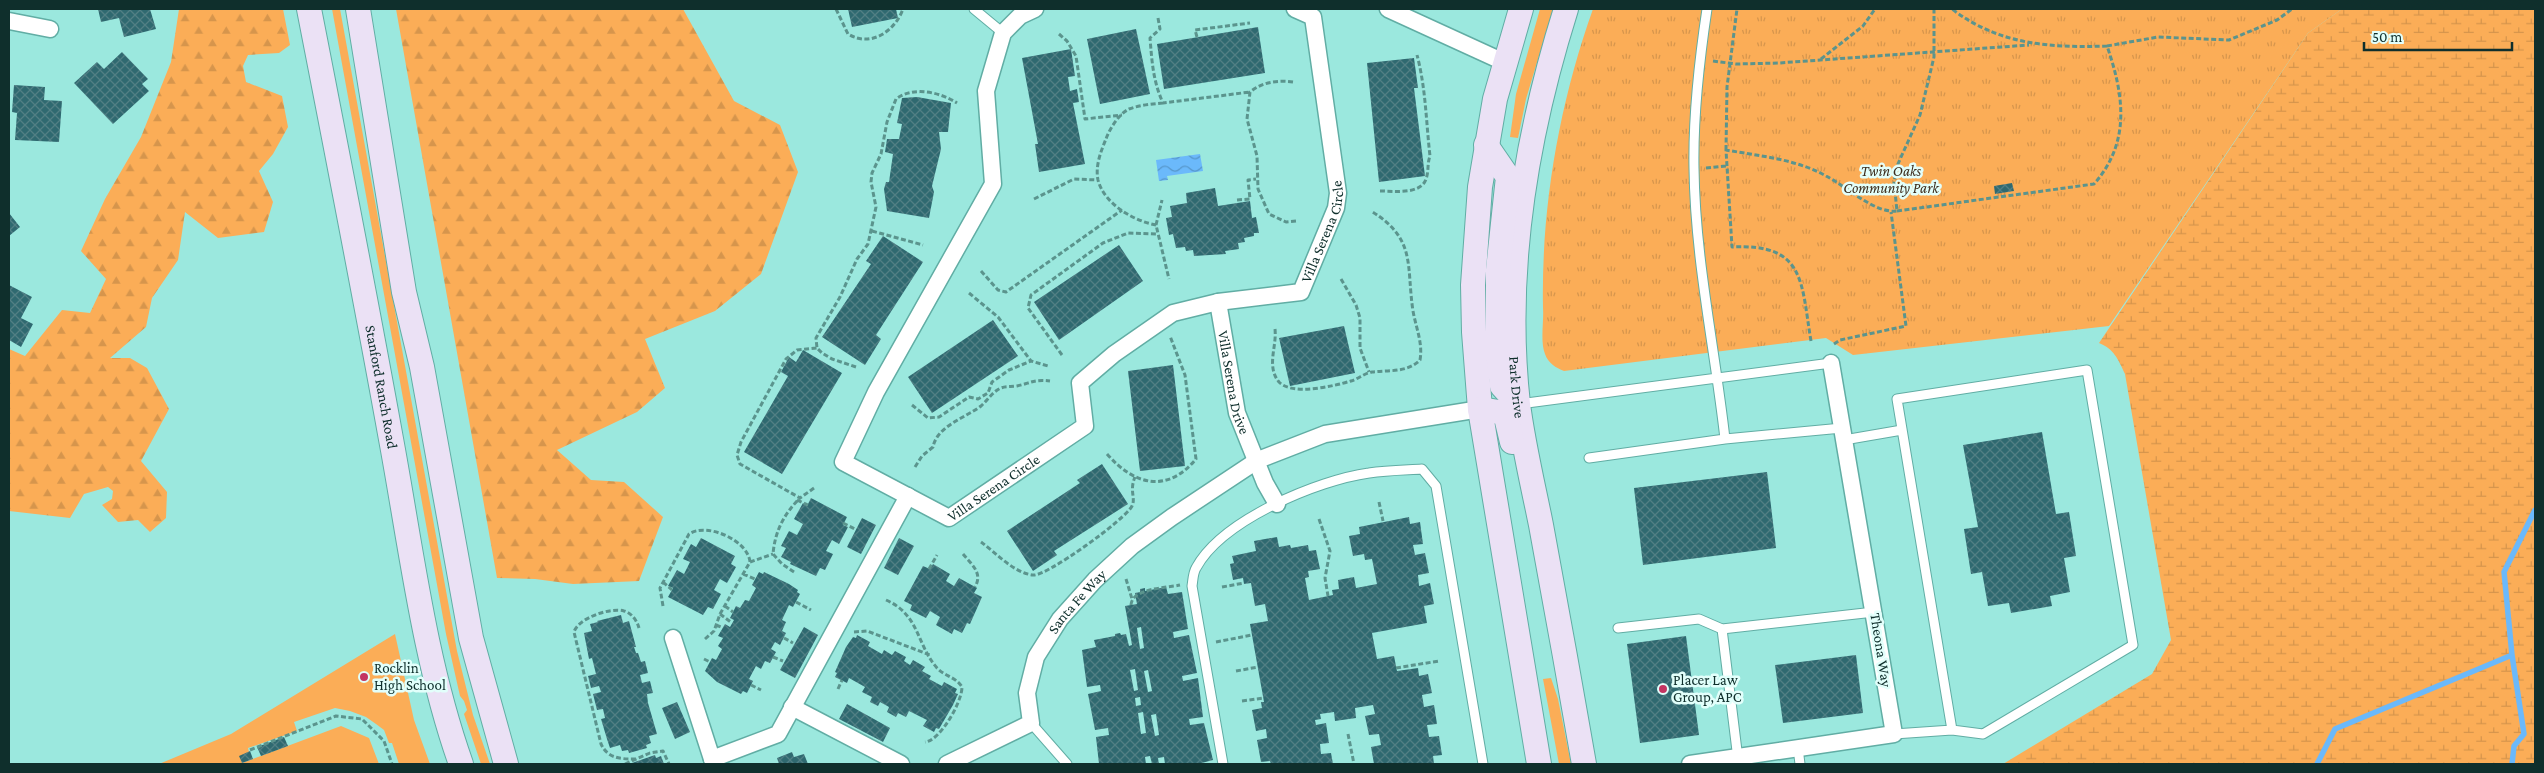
<svg xmlns="http://www.w3.org/2000/svg" width="2544" height="773" font-family="'Crimson Pro',serif">
  <style>
    .green { fill: #fbad57 }
    .forest { fill: url(#forest-firs) }
    .wetland { fill: url(#wetland-marsh) }
    .park { fill: url(#park-tufts) }
    .water { fill: url(#water-waves) }
    .lines { fill: none; stroke-linecap: round; stroke-linejoin: round }
    .stream { stroke: #6bb9fb; stroke-width: 5.5 }
    .building { fill: url(#building-cross-hatch); fill-rule: evenodd }
    .lane-casing { stroke: #61ada4; stroke-width: 11 }
    .street-casing { stroke: #61ada4; stroke-width: 19 }
    .secondary-casing { stroke: #61ada4; stroke-width: 26 }
    .path { stroke: #5b948d; stroke-width: 3; stroke-dasharray: 5 2.5; stroke-linecap: butt }
    .lane { stroke: #fff; stroke-width: 9 }
    .street { stroke: #fff; stroke-width: 16 }
    .secondary { stroke: #ebe1f5; stroke-width: 24 }
    .poi-dot { fill: #c33562; stroke: #e2fffb; stroke-width: 2 }
    .labels { text-anchor: middle; stroke-width: 5; stroke-linejoin: round; paint-order: stroke }
    .park-label { font-size: 15px; font-style: italic; fill: #3d2c1c; stroke: #e2fffb }
    .street-label { font-size: 15px; fill: #0f2f2c; stroke: #e2fffb }
    .poi-label { font-size: 15px; fill: #0f2f2c; stroke: #e2fffb; text-anchor: start }
  </style>
  <defs>
    <pattern id="forest-firs" width="22" height="20" patternUnits="userSpaceOnUse" patternTransform="scale(1.25)"><rect width="22" height="20" fill="#fbad57"/><path d="M5 1l3.5 6h-7zM16 11l3.5 6h-7z" fill="#d6954c"/></pattern>
    <pattern id="wetland-marsh" width="20" height="14" patternUnits="userSpaceOnUse" patternTransform="scale(1.25)"><rect width="20" height="14" fill="#fbad57"/><path d="M1 5h8M5 5V1M11 12h8M15 12V8" fill="none" stroke="#d6954c"/></pattern>
    <pattern id="park-tufts" width="24" height="20" patternUnits="userSpaceOnUse" patternTransform="scale(1.25)"><rect width="24" height="20" fill="#fbad57"/><path d="M3 7l-1-3M5 7V3M7 7l1-3M15 17l-1-3M17 17v-4M19 17l1-3" fill="none" stroke="#d6954c"/></pattern>
    <pattern id="water-waves" width="16" height="10" patternUnits="userSpaceOnUse" patternTransform="scale(1.25)"><rect width="16" height="10" fill="#6bb9fb"/><path d="M0 5q4-4 8 0t8 0" fill="none" stroke="#5697cb"/></pattern>
    <pattern id="building-cross-hatch" width="8" height="8" patternUnits="userSpaceOnUse" patternTransform="scale(1.25)"><rect width="8" height="8" fill="#2f6970"/><path d="M0 0l8 8M0 8l8-8" fill="none" stroke="#517f84"/></pattern>
  </defs>
  <rect width="100%" height="100%" fill="#9be8de"/>
  <path class="green" d="M332,9h8l117,642 16,64 17,49h-9l-17,-50 3,-4 -3,-9 -4,-5 -14,-62z
    M1540,9h13l-27,90 -8,39 -8,-1 6,-43z
    M395,634l19,86 16,44h-31l-7,-21h-3l-5,-13 -8,-6 -10,-7 -16,-6 -15,-3 -41,14 3,9 -49,17 1,4 -7,11 99,-37 28,12 10,26h-220l72,-30z
    M1551,678l7,21 13,65h-12l-16,-85z"/>
  <path class="forest" d="M179,9h104l7,36 -11,8 -31,2 -5,11 3,16 36,14 6,31 -15,27 -14,17 14,31 -9,30 -46,6 -33,-26 -7,48 -26,38 -6,29 -36,31h20l17,10 22,41 -28,52 26,31 -1,26 -16,14 -12,-12 -20,2 -16,-17 10,-6 1,-8 -5,-4 -24,7 -14,24 -61,-7v-162l16,7 37,-46 28,3 16,-34 -25,-28 24,-52 36,-62 30,-75z
    M396,9h287l51,92 46,24 18,47 -37,102 -46,37 -70,28 20,49 -28,24 -80,38 34,30 33,2 39,35 -24,64 -66,3 -38,-5 -38,-1z"/>
  <path class="wetland" d="M2342,9h193v755h-532l149,-90 19,-34 -46,-266c-7,-15 -11,-25 -26,-31l209,-310z"/>
  <path class="park" d="M1593,9h749l-34,24 -199,293 -256,29 -27,-17 -262,33c-8,-3 -16,-8 -19,-17 -5,-12 -1,-32 -2,-46 -2,-100 16,-204 50,-299z"/>
  <path class="water" d="M1200,154l3,17 -36,5 1,4 -9,1 -3,-21z"/>
  <g class="lines">
    <path class="stream" d="M2317,764l18,-35 177,-74 -8,-83 31,-62
      M2512,764l2,-18 10,-12 -12,-79"/>
  </g>
  <path class="building" d="M98,9h52l6,20 -32,8 -5,-19 -18,4z
    M848,9h48l2,9 -46,9z
    M1258,27l7,46 -101,16 -7,-45z
    M1136,29l14,65 -50,10 -13,-65z
    M1071,49l4,27 -7,1 2,14 7,-2 2,13 -6,1 12,61 -46,8 -4,-28h3l-16,-86z
    M122,52l26,27 -6,5 7,7 -36,33 -39,-41 23,-21 7,7z
    M1414,58l4,30h-4l11,88 -46,6 -12,-119z
    M14,85l31,2 -1,13 18,1 -3,41 -44,-2 2,-27 -5,-1z
    M917,97l34,6 -3,29h-9l2,17 -9,37 2,6 -5,26 -42,-7 -3,-22 2,-7h3l4,-28 -8,-2 2,-13h12l3,-15 -5,-1 5,-25z
    M2012,183l2,8 -19,3 -1,-8z
    M1215,188l3,18 32,-5 2,17 4,-1 3,16h-5v3l-10,2 1,4 -7,1 1,6 -14,2 1,3 -32,2 -1,-6 -7,1 -1,-4 -9,1 -3,-14 -4,1 -3,-17 6,-1 -2,-11 17,-3 -1,-10z
    M9,213l11,14 -11,9z
    M883,236l40,26 -47,73 5,4 -16,26 -43,-28 49,-73 -5,-3z
    M1119,245l24,36 -84,59 -25,-38z
    M9,285l23,12 -11,21 12,6 -12,23 -12,-7z
    M993,320l25,36 -86,57 -24,-36z
    M1344,326l11,47 -65,13 -11,-48z
    M803,350l39,23 -60,101 -38,-22 44,-76 -7,-4 8,-15 7,5z
    M1173,365l12,101 -45,5 -12,-100z
    M2042,432l14,82 13,-2 7,44 -12,2 6,34 -20,4 2,10 -41,7 -2,-10 -21,3 -6,-34 -11,2 -7,-45 14,-2 -15,-82z
    M1102,464l26,40 -74,47 3,4 -24,16 -26,-40 73,-48 -3,-3z
    M1767,472l9,76 -133,17 -9,-77z
    M811,498l36,19 -4,8 5,2 -9,17 -7,-4 -6,11 7,3 -8,16 -5,-2 -4,8 -26,-12 1,-2 -10,-5 5,-9 -5,-2 8,-15 8,4 6,-11 -9,-5 9,-16 4,3z
    M1409,517l1,7 10,-2 3,22 -10,1 2,10 10,-2 4,20 -11,2 1,11 11,-3 4,21 -10,2 3,17 -55,10 5,26 17,-3 3,15 21,-3 1,8 9,-2 4,19 -10,2 2,12 10,-2 3,19 -10,1 2,12 10,-1 3,19 -9,1 1,8h-60l-3,-17 10,-2 -2,-11 -10,1 -4,-19 10,-2 -2,-9 -18,3 1,10 -21,3 -1,-9 -14,2 1,5 -6,1 1,5 10,-2 3,20 -9,1 1,10 10,-1 2,11h-62l-1,-3 -9,1 -4,-22 10,-2 -1,-9 -10,2 -4,-21 10,-2 -1,-6h3l-14,-78 18,-3 -3,-17 -10,2 -4,-23 -7,1 -1,-6 -10,2 -3,-16 4,-1 -2,-7 24,-5 -2,-10 23,-4 2,10 11,-2 1,3 17,-3 1,6 7,-1 4,19 -12,2 1,6 -4,1 4,22 24,-5 -1,-5 7,-1 -1,-9 16,-3 2,11 21,-4 -5,-25 -7,1 -1,-6 -11,2 -4,-20 11,-2 -1,-7z
    M862,518l14,7 -15,29 -14,-7z
    M701,538l34,18 -4,8 5,3 -9,16 -7,-4 -6,11 7,4 -8,15 -5,-2 -5,8 -35,-18 5,-9 -5,-2 9,-16 7,4 6,-12 -7,-3 8,-15 5,3z
    M899,538l15,8 -16,29 -14,-7z
    M933,564l17,10 -4,7 8,5 5,-8 18,10 -3,5 8,4 -12,27 -3,-1 -5,10 -8,-4 -2,5 -16,-9 4,-8 -10,-6 -4,7 -16,-8 2,-5 -8,-4 19,-35 7,3z
    M759,572l4,2 1,-2 25,12 9,6 -1,2 3,2 -7,13 -4,-2 -7,15 4,2 -4,9 4,2 -6,12 -5,-3 -4,7 5,3 -6,11 -5,-2 -4,8 -5,-3 -7,13 4,2 -6,12 -4,-2 -2,3 -24,-12 -12,-11 7,-13 4,2 6,-11 -4,-3 5,-8 -5,-2 7,-12 5,3 4,-7 -4,-2 6,-12 4,2 5,-8 4,1 7,-13 -4,-3z
    M1166,587l2,7 14,-2 6,37 -15,3 1,6 15,-3 8,38 -15,3 1,5 15,-3 5,39 -14,2 1,6 14,-2 9,37 -15,4h-33l-1,-7 -6,1 1,6h-7l-2,-8 -5,1 1,7h-47l-3,-27 13,-2 -1,-7 -13,2 -7,-36 13,-3 -1,-6 -13,2 -5,-37 14,-3 -2,-7 21,-4v-2l5,-1 1,2 5,-1 3,12 3,-1 -7,-39 12,-2 -2,-11 5,-1v-3l5,-1v3zM1141,627l3,21 -4,1 -3,-21zM1135,669l3,21 -4,1 -4,-21zM1148,670l4,21 -4,1 -4,-21zM1140,697l1,8 -5,1 -1,-8zM1143,712l3,21 -5,1 -3,-21zM1156,714l3,21 -4,1 -4,-21z
    M621,615l2,8 6,-2 7,26h-2l2,6h2l3,9 4,-1 3,12 -8,2 2,8 8,-2 3,12 -6,1 1,9 9,31 -8,2 2,7 -5,2 1,3 -18,5 -1,-3 -6,1 -2,-6 -10,3 -3,-9 -6,-20 4,-1 -2,-9 -6,1 -4,-16 8,-2 -2,-6 -8,2 -3,-12 8,-2 -4,-16 -3,1 -5,-26 8,-2 -2,-7 8,-2 -1,-1z
    M804,627l14,8 -23,43 -15,-8z
    M857,635l13,7 -2,4 14,8 2,-4 8,5 3,-4 11,6 -2,4 6,4 3,-5 12,7 -3,4 9,5 -2,3 13,7 2,-4 13,7 -2,4 3,1 -5,11 -14,24 -3,-1 -2,4 -11,-6 4,-6 -18,-9 -3,6 -8,-4 -2,4 -9,-5 2,-5 -9,-5 -2,4 -8,-4 2,-5 -10,-5 3,-5 -16,-9 -2,5 -12,-6 2,-4 -2,-1 11,-25 7,-10 3,1z
    M1686,636l13,99 -59,8 -13,-99z
    M1856,655l7,58 -80,10 -8,-58z
    M677,702l13,30 -15,7 -13,-31z
    M847,704l43,24 -7,14 -44,-23z
    M284,737l4,9 -27,10 -4,-9z
    M250,751l3,8 -11,4 -3,-7z
    M792,752l2,5 10,-3 4,10h-29l-2,-6z
    M655,755l1,3 5,-2 3,8h-35z"/>
  <g class="lines">
    <g class="lane-casing">
      <path id="lane" d="M974,9l29,24
        M1707,9c-8,53 -14,105 -13,159 1,91 21,181 31,271l117,-11
        M1519,404l312,-41
        M1844,440l58,-10
        M1589,458l136,-19
        M1618,628l81,-9 23,10
        M1031,723l36,41
        M1894,734l58,-4 31,4 150,-89 -46,-275 -190,29 55,331
        M1798,748l2,16
        M1738,759l-16,-130 152,-17
        M1223,764l-31,-178c1,-6 1,-13 4,-18 26,-48 122,-88 173,-95 18,-3 36,-3 53,-4l14,17 47,278"/>
    </g>
    <g class="street-casing">
      <g id="street">
        <path id="s1" d="M1035,9l-15,7 -17,17 -17,58 7,93 -117,208 -33,70 106,56 136,-92 -5,-43 34,-29 59,-41 45,-11 83,-10 35,-84 2,-15 -25,-176 -18,-8"/>
        <path d="M1388,9l118,54"/>
        <path d="M9,21l41,8"/>
        <path id="s2" d="M1218,302l19,111 28,70 12,21"/>
        <path d="M673,638l39,121"/>
        <path d="M792,707l109,57"/>
        <path d="M714,764l-2,-5 66,-25 130,-238"/>
        <path id="s3" d="M947,764l84,-41 -4,-30 9,-36 24,-38 35,-39 37,-34 40,-29 86,-57 67,-26 155,-25"/>
        <path d="M1690,764l204,-30 -63,-371"/>
      </g>
    </g>
    <g class="secondary-casing">
      <g id="secondary">
        <path id="s4" d="M309,9c28,143 56,286 82,430 20,108 33,221 70,325"/>
        <path d="M358,9l46,283 18,75 49,271 35,126"/>
        <path d="M1521,9l-26,90 -15,88 -7,98 1,47 6,77 59,355"/>
        <path id="s5" d="M1566,9c-40,127 -63,261 -48,395 5,40 15,81 23,121 15,80 29,159 43,239"/>
        <path d="M1486,145l22,32 -10,93v82l4,34 10,11"/>
        <path d="M1480,409l25,4 7,29"/>
      </g>
    </g>
    <path class="path" d="M836,9l12,25c23,14 47,-3 55,-25
      M1158,18l2,11 -10,9c2,24 3,43 13,65l87,-11
      M1059,34l8,7 9,15 9,63 37,-4
      M1197,37l-2,-7 55,-7
      M2107,46l51,-9 71,3 48,-20 15,-11
      M1821,59l42,-33 12,-17
      M1713,61l23,3 43,-1 250,-18
      M1293,82c-15,-2 -31,0 -43,10l-3,27 10,37 1,33 11,25 17,8 11,-1
      M1163,103c-11,1 -23,2 -34,6 -10,5 -19,19 -23,30 -5,12 -11,27 -8,41 6,24 36,41 58,45l13,54
      M1726,150l1,-63 10,-78
      M1706,168l20,-2
      M1380,191c13,0 41,4 46,-12 3,-8 1,-15 4,-23 -4,-34 -4,-67 -13,-101
      M1034,199l40,-20 24,1
      M1237,200l13,-1 -2,-19 8,-1
      M1897,211l197,-27c37,-42 30,-89 13,-138 -57,2 -108,-1 -155,-37
      M1156,225l6,-25
      M872,231l51,14
      M981,271l17,19 8,2 116,-82
      M1341,279l15,26 4,13v30l9,24
      M969,293l29,24 33,44 17,5
      M1275,329c2,18 -9,37 4,53 13,14 55,4 72,-1 7,-2 14,-8 21,-9 16,-2 35,1 48,-12 3,-17 -4,-32 -7,-49 -7,-45 4,-72 -42,-100
      M1811,341c-10,-58 -5,-98 -79,-94l-6,-97c33,6 70,9 100,26 20,10 49,38 71,35l-3,-29 3,-16 23,-51 14,-58v-48
      M1834,344l6,-4 66,-14 -15,-114
      M1062,355l-34,-47 3,-13 72,-52 25,-10 28,1
      M856,367l-24,-8 -10,-6 -5,-5 -1,-10 24,-41 17,-38 11,-15 8,-37 -5,-25 1,-9 9,-19 6,-32 9,-23c17,-13 44,-7 61,4
      M912,405l16,13 11,-1 30,-20 9,2 10,-6 4,-11 17,-12 22,-9
      M1107,454c27,31 60,40 89,5l-11,-84 -15,-39
      M915,467l7,-11 11,-9c4,-21 32,-29 48,-41 7,-6 11,-14 20,-18 5,-2 10,-1 16,-2 14,-3 17,-7 33,-5
      M814,488l-14,10 -60,-34 -3,-9 4,-13 45,-83 11,-9 20,-2
      M797,500l11,5
      M1379,502l4,19
      M1319,519l11,32 -5,27 3,18
      M843,523l12,6
      M981,542c15,11 33,31 52,33 13,2 93,-56 99,-69 4,-8 -3,-15 3,-29
      M963,554c9,11 20,19 12,33
      M929,569l8,-14
      M794,572l-12,-8 -9,-10c2,-23 11,-40 27,-56
      M743,574l12,5
      M1126,579l6,20
      M663,582l9,8
      M1222,587l22,-4
      M886,600c34,15 30,44 51,68 7,8 19,9 25,19 0,15 -22,54 -37,55
      M796,602l15,8
      M1131,605c1,-17 35,-17 49,-20
      M663,606l-3,-18 29,-54c17,-12 59,6 61,28
      M725,606l8,6
      M720,614l12,9
      M716,625l7,3
      M854,632l13,-1 63,24
      M784,638l9,5
      M705,639l9,-8 6,-17 30,-52 23,-8
      M1216,642l36,-7
      M773,657l10,4
      M704,659l6,3
      M1396,668l43,-7
      M1236,671l22,-4
      M751,685l10,5
      M838,689l4,-9
      M1242,701l22,-3
      M1348,734l6,30
      M250,750l86,-34 26,3 22,22 8,23
      M636,759c-15,0 -28,0 -35,-15l-27,-112c4,-14 37,-25 50,-21 8,2 13,10 15,17
      M625,764l25,-11 13,-2 6,13"/>
    <use href="#lane" class="lane"/>
    <use href="#street" class="street"/>
    <use href="#secondary" class="secondary"/>
  </g>
  <g class="poi-dot">
    <circle cx="364" cy="677" r="5"/>
    <circle cx="1663" cy="689" r="5"/>
  </g>
  <g class="labels">
    <g class="park-label">
      <text x="1891" y="176">Twin Oaks<tspan x="1891" dy="17">Community Park</tspan></text>
    </g>
    <g class="street-label">
      <text dy="5" stroke="none"><textPath href="#s1" startOffset="1149">Villa Serena Circle</textPath></text>
      <text dy="5" stroke="none"><textPath href="#s2" startOffset="82">Villa Serena Drive</textPath></text>
      <text dy="5" stroke="none"><textPath href="#s5" startOffset="384">Park Drive</textPath></text>
      <text dy="5" stroke="none"><textPath href="#s4" startOffset="385">Stanford Ranch Road</textPath></text>
      <text dy="5" stroke="none"><textPath href="#s1" startOffset="684">Villa Serena Circle</textPath></text>
      <text dy="5" stroke="none"><textPath href="#s3" startOffset="230">Santa Fe Way</textPath></text>
      <text transform="translate(1881 650) rotate(81)" y="5">Theona Way</text>
    </g>
    <g class="poi-label">
      <text x="374" y="673">Rocklin<tspan x="374" dy="17">High School</tspan></text>
      <text x="1673" y="685">Placer Law<tspan x="1673" dy="17">Group, APC</tspan></text>
    </g>
  </g>
  <rect width="2544" height="773" fill="none" stroke="#0f2f2c" stroke-width="20"/>
  <path d="M2364 42v8h148v-8" fill="none" stroke="#0f2f2c" stroke-width="2.5"/>
  <text x="2372" y="42" font-size="15" fill="#0f2f2c" stroke="#e2fffb" stroke-width="4" paint-order="stroke">50 m</text>
</svg>
